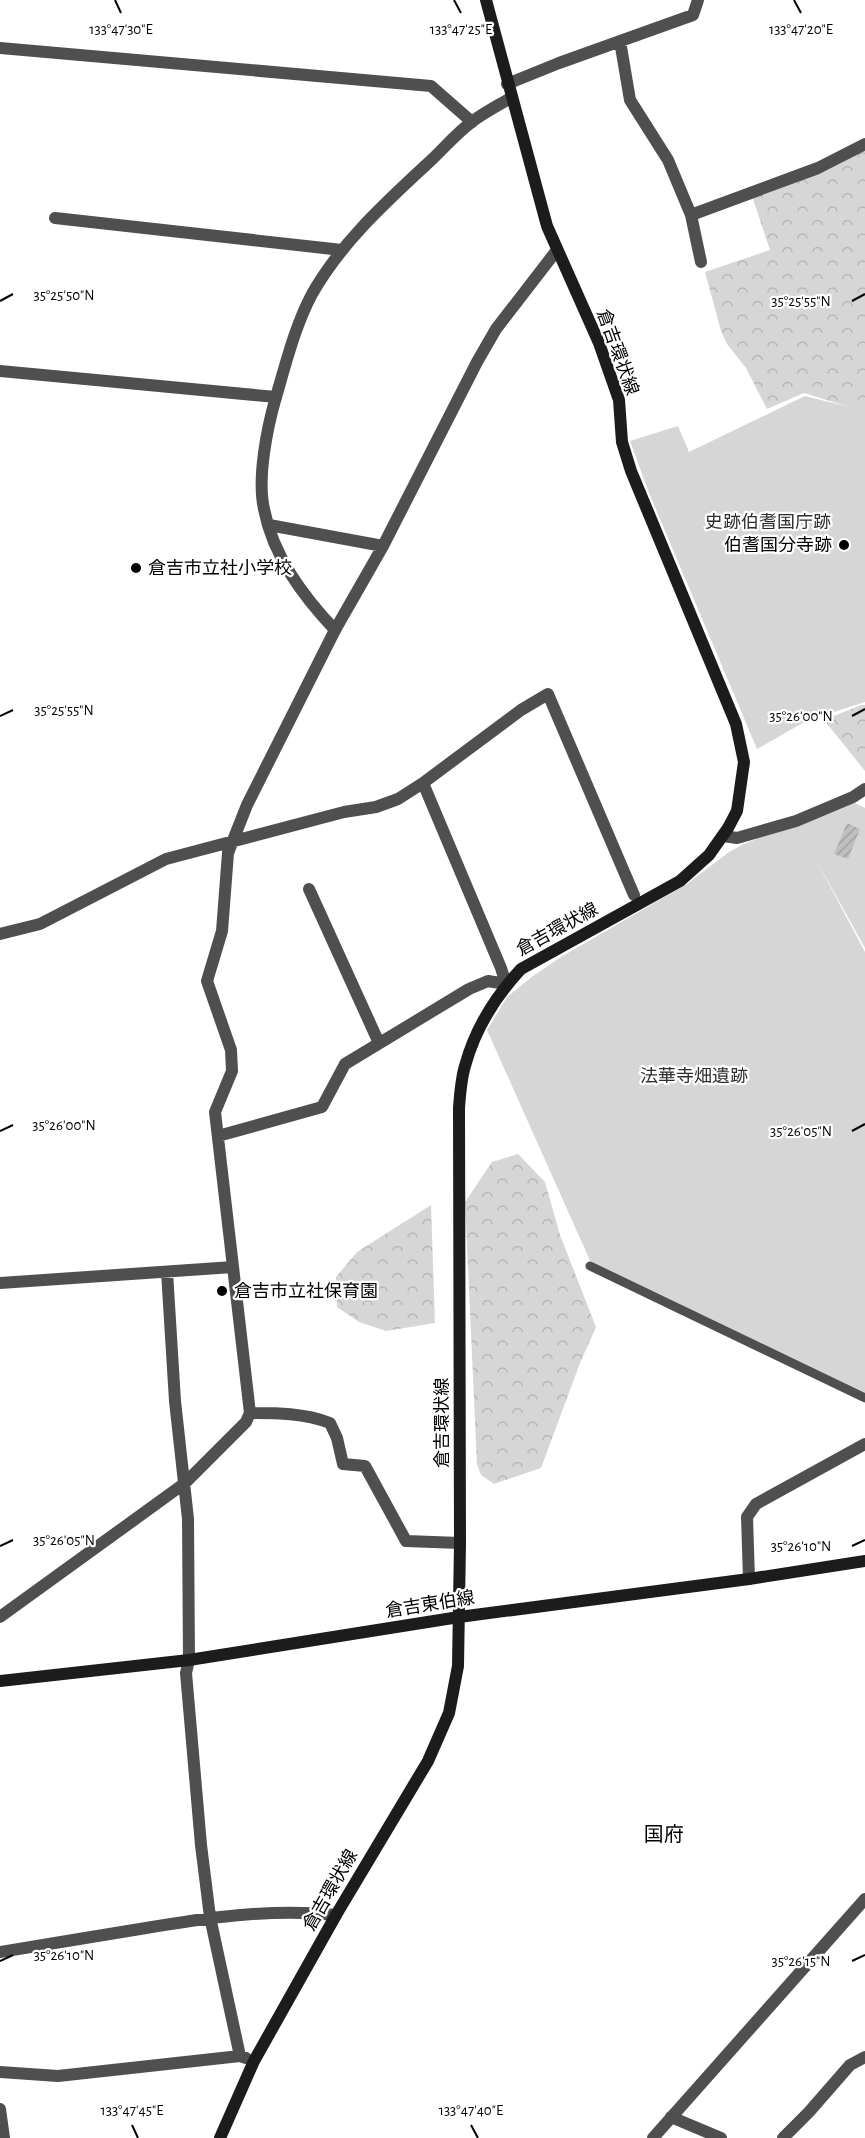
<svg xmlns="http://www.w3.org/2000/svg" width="865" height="2138" font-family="'Alegreya Sans','Noto Sans JP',sans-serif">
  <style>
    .green { fill: #d6d6d6 }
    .forest { fill: url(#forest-crowns) }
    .building { fill: url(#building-hatch) }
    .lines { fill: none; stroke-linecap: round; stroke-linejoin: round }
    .service { stroke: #4f4f4f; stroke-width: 9 }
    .minor { stroke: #4f4f4f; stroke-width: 12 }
    .tertiary { stroke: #4f4f4f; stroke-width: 12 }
    .secondary { stroke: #1c1c1c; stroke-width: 12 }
    .ticks { fill: none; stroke: #000; stroke-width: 2 }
    .poi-dot { fill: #000; stroke: #fff; stroke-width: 2 }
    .labels { text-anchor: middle; stroke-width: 4.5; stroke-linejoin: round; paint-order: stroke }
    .street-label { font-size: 18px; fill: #000; stroke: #fff }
    .park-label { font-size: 18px; fill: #2d2d2d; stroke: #fff }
    .poi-label { font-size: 18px; fill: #000; stroke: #fff; text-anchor: start }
    .neighbourhood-label { font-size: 20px; fill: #000; stroke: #fff }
    .ticks-label { font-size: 15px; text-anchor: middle; fill: #000; stroke: #fff; stroke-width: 4.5; stroke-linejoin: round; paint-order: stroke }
  </style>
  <defs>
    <pattern id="forest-crowns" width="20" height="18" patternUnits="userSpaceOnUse" patternTransform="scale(1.5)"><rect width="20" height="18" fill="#d6d6d6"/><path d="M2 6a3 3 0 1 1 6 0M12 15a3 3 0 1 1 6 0" fill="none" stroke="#b6b6b6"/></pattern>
    <pattern id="building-hatch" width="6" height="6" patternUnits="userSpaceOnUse" patternTransform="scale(1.5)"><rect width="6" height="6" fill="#bfbfbf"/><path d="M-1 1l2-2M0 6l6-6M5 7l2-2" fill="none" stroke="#a2a2a2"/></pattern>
  </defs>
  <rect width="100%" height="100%" fill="#fff"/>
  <path class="green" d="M805,396l60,15v291l-59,19 -49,28 -108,-256 -19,-52 48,-15 11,26z
    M851,801l14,7v140l-50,-90 50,94v442l-273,-129 -105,-235 20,-33 26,-21 28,-19 126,-73 42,-32 15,-8z"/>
  <path class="forest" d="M865,146v266l-61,-19 -37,16 -21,-41 -19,-24 -6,-13 -16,-59 65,-22 -18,-54z
    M861,705h4v66l-41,-51z
    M518,1154l27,28 15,53 36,92 -16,36 -39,105 -47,16 -13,-9 -4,-11 -12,-262 27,-40z
    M431,1205l4,118 -49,8 -27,-9 -22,-15 -1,-30 21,-25z"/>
  <path class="building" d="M847,823l13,6 -12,30 -14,-5z"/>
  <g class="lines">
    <path class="service" d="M590,1266l275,132"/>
    <path class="minor" d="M620,41l10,59 38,60 23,55 10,47
      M0,48l431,38 41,36
      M507,84l52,-21 134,-48 5,-15
      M691,215l127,-47 47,-24
      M55,218l287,32
      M0,371l276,26
      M269,525l114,21
      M723,836l14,2 59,-17 57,-24 12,-8
      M309,889l70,154
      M0,934l40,-10 126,-65 178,-47 32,-5 22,-8 25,-16 98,-73 27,-16 86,201
      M218,1136l104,-29 23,-43 124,-75 19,-8 18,3 -5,-16 -78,-185
      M167,1272l8,129 13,118 1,141 -3,13 15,172 9,72 30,139
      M0,1283l233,-16
      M250,1413c27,0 54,0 80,10l7,15 6,26 22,2 41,75 54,2
      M749,1579l-2,-62 9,-13 109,-60
      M0,1617l185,-134 61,-61 4,-9 -35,-301 17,-41 -1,-21 -24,-69 15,-50 6,-78 19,-48 88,-175 48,-84 94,-184 19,-33 61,-79
      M0,1952c47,-8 93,-15 140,-23 65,-11 130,-21 196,-14
      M0,2072l58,4 182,-20 6,2
      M0,2109l4,29
      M671,2117l50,21
      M783,2138l26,-26 41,-47 15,-8"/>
    <path class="tertiary" d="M335,630c-32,-34 -62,-74 -71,-121 -7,-31 3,-81 12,-112 10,-34 19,-71 36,-103 29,-51 72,-90 114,-129 16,-14 30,-32 47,-44 12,-9 26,-16 39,-24
      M653,2138l212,-239"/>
    <path class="secondary" d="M0,1681l189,-21 270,-43 290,-38 116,-18
      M220,2138l34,-77 82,-146 92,-154 21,-48 9,-47 2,-123 -1,-435c1,-14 2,-29 6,-42 10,-37 30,-69 56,-97l159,-88 29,-26 19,-27 9,-17 7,-49 -8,-38 -105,-253 -9,-29 -3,-42 -20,-57 -52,-117 -61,-226"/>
  </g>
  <path class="ticks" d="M115,0l6,13M454,0l7,13M794,0l7,13M0,301l13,-7M852,301l13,-7M0,716l13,-6M852,716l13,-7M0,1131l13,-6M852,1131l13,-7M0,1546l13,-6M852,1546l13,-6M0,1961l13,-6M852,1961l13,-6M132,2125l6,13M471,2125l7,13"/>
  <g class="poi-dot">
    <circle cx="844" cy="545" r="6"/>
    <circle cx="136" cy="568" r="6"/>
    <circle cx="222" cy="1291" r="6"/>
  </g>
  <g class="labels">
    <g class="street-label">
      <text transform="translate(618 352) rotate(70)" y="6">倉吉環状線</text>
      <text transform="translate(557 929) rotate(-29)" y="6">倉吉環状線</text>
      <text transform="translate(442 1423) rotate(-90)" y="6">倉吉環状線</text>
      <text transform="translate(430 1604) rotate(-9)" y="6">倉吉東伯線</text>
      <text transform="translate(330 1890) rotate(-60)" y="6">倉吉環状線</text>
    </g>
    <g class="park-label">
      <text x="768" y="528">史跡伯耆国庁跡</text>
      <text x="694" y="1082">法華寺畑遺跡</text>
    </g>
    <g class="poi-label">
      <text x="832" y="551" text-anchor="end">伯耆国分寺跡</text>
      <text x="148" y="574">倉吉市立社小学校</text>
      <text x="234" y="1297">倉吉市立社保育園</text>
    </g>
    <g class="neighbourhood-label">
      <text x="664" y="1841">国府</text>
    </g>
  </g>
  <g class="ticks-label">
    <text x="121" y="34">133°47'30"E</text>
    <text x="461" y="34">133°47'25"E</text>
    <text x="801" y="34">133°47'20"E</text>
    <text x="64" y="300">35°25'50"N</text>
    <text x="801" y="306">35°25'55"N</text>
    <text x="64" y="715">35°25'55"N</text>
    <text x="801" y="721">35°26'00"N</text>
    <text x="64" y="1130">35°26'00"N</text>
    <text x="801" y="1136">35°26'05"N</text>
    <text x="64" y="1545">35°26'05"N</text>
    <text x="801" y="1551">35°26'10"N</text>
    <text x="64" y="1960">35°26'10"N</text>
    <text x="801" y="1966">35°26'15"N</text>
    <text x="132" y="2115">133°47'45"E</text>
    <text x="471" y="2115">133°47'40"E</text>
  </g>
</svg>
